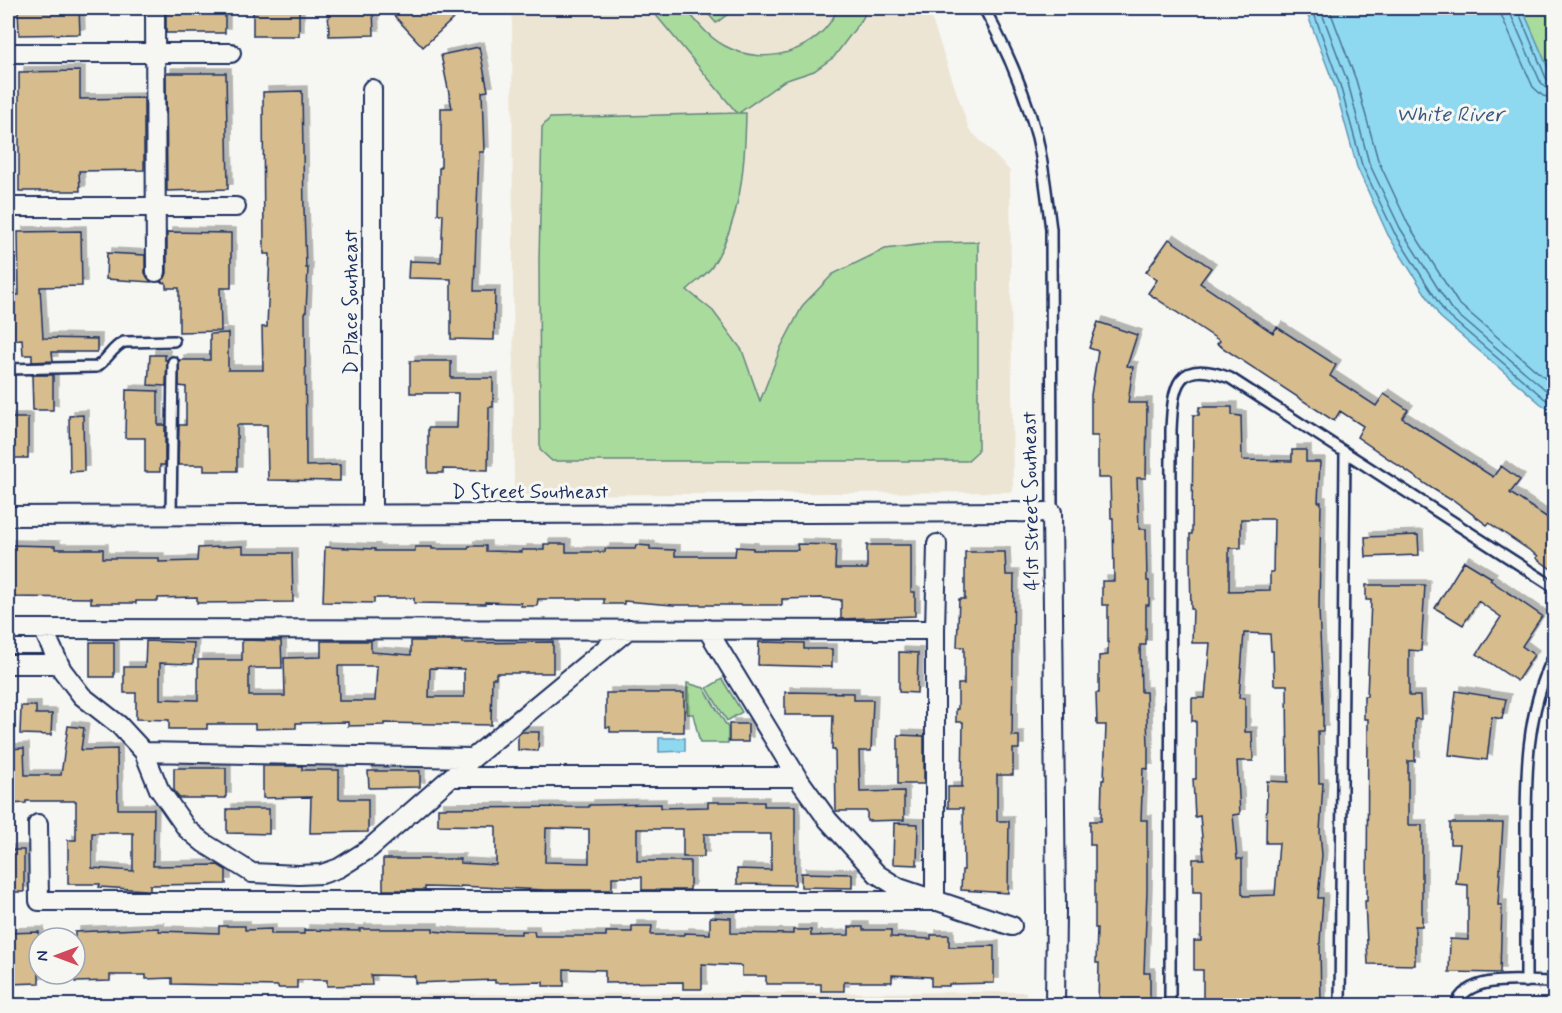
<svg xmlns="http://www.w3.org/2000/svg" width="1562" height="1013" font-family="Mynerve,sans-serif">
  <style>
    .built { fill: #ede5d4 }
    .green { fill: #a9db9d; stroke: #62857e; stroke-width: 1.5 }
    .water { fill: #8fd9f0; stroke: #6195b6; stroke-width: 1.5 }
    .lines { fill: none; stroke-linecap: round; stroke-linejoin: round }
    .shore { stroke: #497398; stroke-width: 1.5 }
    .building { fill: #d7bd8d; stroke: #1b2f5e; stroke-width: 1.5; fill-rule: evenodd; filter: url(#shadow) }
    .service-casing { stroke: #1b2f5e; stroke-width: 14 }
    .minor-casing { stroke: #1b2f5e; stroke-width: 22 }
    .service { stroke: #f6f6f2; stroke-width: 9 }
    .minor { stroke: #f6f6f2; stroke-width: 18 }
    .labels { text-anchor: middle; stroke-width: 6; stroke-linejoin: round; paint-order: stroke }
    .street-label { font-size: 20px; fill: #1b2f5e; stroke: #f6f6f2 }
    .water-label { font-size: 21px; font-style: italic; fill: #385a82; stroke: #f6f6f2 }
  </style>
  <defs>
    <filter id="shadow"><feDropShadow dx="5" dy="-5" stdDeviation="0" flood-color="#0004"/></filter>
  </defs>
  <rect width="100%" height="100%" fill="#f6f6f2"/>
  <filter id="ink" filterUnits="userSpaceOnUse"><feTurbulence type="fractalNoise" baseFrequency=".0167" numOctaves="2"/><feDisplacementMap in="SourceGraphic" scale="12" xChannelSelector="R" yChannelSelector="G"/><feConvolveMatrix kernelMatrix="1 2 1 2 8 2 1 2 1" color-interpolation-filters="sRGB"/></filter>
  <g filter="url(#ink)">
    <path class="built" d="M512,8h416l41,121 41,42 3,321 -499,3z
      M1026,992v14l-685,-1v-10z"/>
    <path class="green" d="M650,8h35c12,14 23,29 40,38 41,22 95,5 113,-38h29l-4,10 -29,39 -20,14 -30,10 -45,32h7c-1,54 -5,109 -35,155 -6,8 -17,15 -24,22l26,21 29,39 18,51 21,-54 22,-42 30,-31 52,-25 48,-6 45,-1v209l-11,10h-415l-12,-11 -1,-190 3,-133 8,-9 187,-5z
      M703,8h33l-20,15z
      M1522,8h32v74z
      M722,679l20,33 -15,9 -20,-33z
      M687,683l17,5 24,40v15h-28l-7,-29h-6z"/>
    <path class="water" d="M1305,8h217l32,74v331l-13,-9 -101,-87 -52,-82 -31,-68 -22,-80z
      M659,738h26v13l-26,1z"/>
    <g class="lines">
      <path class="shore" d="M1312,8l28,77 22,80 32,67 51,81 100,86 9,6
        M1320,8l28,75 21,80 31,65 51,81 103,88
        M1329,8l27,72 22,80 30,64 50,79 96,83
        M1501,8l1,9 31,70 10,9 11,2
        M1510,8l1,7 29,66 5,6 9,2
        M1517,8l29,70 4,3 4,1"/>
    </g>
    <path class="building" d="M18,8h61l1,26 -61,1z
      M166,8h59v25h-59z
      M253,8h46v28h-46z
      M328,8h45l1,27 -45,1z
      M387,8h55l11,11 -30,28z
      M479,47l9,44 -6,1 2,60h-5l-5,139h21l-1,49 -43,-1v-60l-43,-1 1,-17 32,1 2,-48h-5l1,-46h2v-60h11l-11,-53z
      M80,71v28l64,-1v72l-65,1 1,20h-61v-119z
      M166,73h60l2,116 -61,2z
      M302,91l2,118 2,59h2l-2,44h-1l1,154 34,-1v16l-72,-1 -1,-55h-30v46h-33v-6h-26l1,-40h7v-38l-7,-1v-26h31v-26l18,-1v37h35l-1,-43h5l3,-73h-6l-1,-162z
      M81,231l1,55 -42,1 3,51 54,1v13h-45l1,9 -21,1v-7h-9l-1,-16 -10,1 -1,-23h-3v-22h11l-1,-63z
      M167,232l64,1v55h-11l1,43 -42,1v-44h-13v-5l-6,-1 5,-4 2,-5z
      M1169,239l42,29 -11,15 73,50 4,-6 59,38 -6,11 46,30 8,-12 24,16 -6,8 91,59 8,-11 19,14 -10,13 44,29v49l-18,-13 2,-2 -49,-33 -2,2 -35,-26 -1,1 -21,-13 -73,-50 6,-11 -23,-15 -6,10 -117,-77 3,-3 -72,-48 9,-13 -11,-8z
      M107,253l38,2v18l6,9 -45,-3z
      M1098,322l39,13 -10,31 6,1 -5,36h19l-1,75h-9l2,51h7l1,52h2v24h-3v40h-6l1,47h5l2,53v24l-5,-1 -2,52h6v71l-3,82h6v32h-52l1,-42h-3l1,-35h-2v-83h-5v-24h11l1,-41h2l2,-55h-9l-1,-32h3v-37l9,-1v-50h-6v-24h12l-1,-63h-2l-1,-40h-12v-42h-7v-41l7,-44 -9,-3z
      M150,355h15v5h2l-1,26 -18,-1z
      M410,361h41v17h42v29h-4l-1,63 -45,-1v4h-15v-45h29l1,-35h-48z
      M32,375h21v35h-20z
      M126,390l32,1v34h7v40h-5v7h-15v-34h-20z
      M1199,407h33v8l9,1 1,44 50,1v-11h14v12h14l-2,40h3l-2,106 4,95v28h-5l1,52h4l-3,49 2,23 -4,43h5l-3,44 1,63h-118v-35h-9v-29h7v-49h-8v-33h11l-4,-43 -5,1 -2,-38h3v-58h-4v-23h13l5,-55h-18l1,-34h-2l-1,-48v-27h2l1,-119h6zM1241,519h33l-1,53h-3v18l-41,1v-43h12zM1244,633l26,1 1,17h2l1,34h13l1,97 -21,-1 -1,62h13l-4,52 -31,1 -2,-3v-34h-5l-4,-44 7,-1 -3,-53h16l-1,-29h-7v-34h-6z
      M83,415l1,56 -14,1 -1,-56z
      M8,418h20v40h-20z
      M1418,535l1,20 -53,2 -1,-20z
      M544,544h22v8h39v-3h30l1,-4 14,1v3l25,1v6h60l1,-9 17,1v2h45l-1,-6 39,1 -1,24h32v-24h44v47h4v24l-74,3v-19l-19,-2 -40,1v6h-109l-49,-4v3h-20v-5h-66l-1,7h-16v-3l-36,-1v2l-71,-1v-5h-40v5l-51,-1 2,-55 50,2v2h40v-4h17v2h36l1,-3h17v5l36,1v-2h22z
      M9,545l46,1v3h48v9h56v4l38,-1 1,-13 45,-2v7h49l1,49 -96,1v-6l-39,1v3h-22v2h-45v-5l-81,-1z
      M965,552h40l1,23h8l-2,161h7v13h-6v26h-16v46h12l-1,72 -47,-3 1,-20h2l-1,-62h-15v-21h14l1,-65h-7v-13h2v-25h6v-37h-7l2,-48h6z
      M1464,561l28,17 -2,2 52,36 -20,30 12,9 -17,26 -40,-27 24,-37 -23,-16 -15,24 -28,-17z
      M1366,585h59l-4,66 -12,-1v46h11l1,23h-6v42h-7v64h14v101h-7v39l-47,-1 -3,-63h2l1,-182h-4v-23h3l4,-96h-5z
      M242,640l39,1 1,27h-33v28h36l-1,-38 37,-1v-16h50v11l40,3v-14h51v2l91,-1v31h-57v5h-4l-1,47 -107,-2v2l-36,1v-4l-52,1v5l-41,1v-5h-48v5h-38v-9l-33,-1v-26h-12v-26h21l1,-26 48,2 -1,21 -33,-1v36l38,1v-40h44zM338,666h39l-2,35h-36zM430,668l34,1v28h-35z
      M90,642h24v35h-24z
      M759,642l45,1v6h28v18l-74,-2z
      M899,652l19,1 -1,40 -18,-1z
      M1456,691l50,8 -4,20 -10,-2 -5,43 -38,-5z
      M785,692l69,1v7h19l-2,51h-12l1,41 44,-1v29l-37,1v-10h-31l-1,-61h-3l1,-35h-48z
      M606,693h78v39h-74v-5h-4z
      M21,706h15v8h16l-1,21 -31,-1z
      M729,724h19v18h-19z
      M68,726l16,2 -3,22 36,-1 1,60h36l-1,57 65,-1 8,5v14l-76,1v5h-3l-48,-3 1,-3h-32v-44h8v-39h-50v2l-18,1v-55l16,-1 1,27h36zM92,833h41v38l-41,-3z
      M522,732h17l-1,19 -20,-1v-15z
      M898,735l26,1v48h-26z
      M263,766h39v4h37v29h29v33l-58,1 1,-36 -48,1z
      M174,768h52v30h-47l-5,-8z
      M368,771h52v16l-51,1z
      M708,802h56v4h31v79l-58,-1v-15l34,1v-36h-67v23h-21v-28h-46v32h53v29h-48v-13h-30v13h-66l-86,-4v2l-35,-1v3h-42v-31h77v4l36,2v-39l-58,-1v-17l151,-1v-2l72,-1v4l47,-1zM546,828l43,1v34l-44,-1z
      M227,809h42v25l-42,-1z
      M894,823l24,1 -1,41 -24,-1z
      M1450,823h53l-5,82h4l-2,68 -51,-1 1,-33 18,1v-55l-12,-1 4,-40h-10z
      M8,850h16v42h-16z
      M801,873l51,1v14l-51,-1z
      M710,917l21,1v15l62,1v-4h18v6l38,-1v-8h14v3h28v7l40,2v-4h18v12l45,-1v37l-45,1v2h-18v-9l-39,-2v7h-48v9h-23v-7h-55v-8h-24v-10l-40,-2v25h-19v-7l-78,1v-13l-41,-1v17h-21v-4l-48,1v-3l-80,3v-7l-44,-1 1,10 -45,1v-6h-30v8h-19v-2l-106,-2v-6l-26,1v-4h-36v6l-35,1v-50l84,-4v3l60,2v-7h26v4l26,-1v5h33v-4l56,1v-2h55v-1h18v3l21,2 67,1v-3h13l1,5h71v-4h26v-6h20l-1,9h33v-2l26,1z
      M39,932v51l-31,1v-51z"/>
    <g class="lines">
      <g class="service-casing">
        <path id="service" d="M984,8c22,40 41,85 53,129 7,30 10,62 14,92l1,283
          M8,369l88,-2c11,-6 16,-20 28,-25l50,-1
          M171,515l2,-153
          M1526,982c0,-44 0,-89 0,-133 0,-66 -2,-133 28,-193
          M1170,1006l1,-576c2,-44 5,-73 59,-52l324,209
          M1340,1006l5,-554
          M1456,1006c10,-34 71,-24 98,-24"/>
      </g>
      <g class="minor-casing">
        <path id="minor" d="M155,8l1,264
          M8,53h223
          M372,89v425
          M8,207h228
          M8,516l1044,-4 4,398 -1,96
          M8,629l927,1
          M43,629l19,41 20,26 37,29 25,27 15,37 28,40 17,14 48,30 47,2 23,-1 17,-6 30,-19 104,-91 156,-129
          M707,629l90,148 31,43 49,54 22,14 113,38
          M8,664h51
          M144,752l329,6
          M453,777h344
          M38,824l1,77h896v-271l2,-86"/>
      </g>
      <use href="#service" class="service"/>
      <use href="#minor" class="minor"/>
    </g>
  </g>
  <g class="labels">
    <g class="street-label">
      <text transform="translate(350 302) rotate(-90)" y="7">D Place Southeast</text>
      <text x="530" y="498">D Street Southeast</text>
      <text transform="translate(1030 501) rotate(-91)" y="7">41st Street Southeast</text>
    </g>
    <g class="water-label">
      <text x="1450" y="121">White River</text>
    </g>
  </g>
  <rect width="1562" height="1013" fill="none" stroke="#f6f6f2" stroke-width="30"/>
  <rect x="15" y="15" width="1532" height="983" fill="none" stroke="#1b2f5e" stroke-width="2" filter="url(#ink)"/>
  <g transform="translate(57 956) rotate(270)"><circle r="28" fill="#f6f6f2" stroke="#9ea6b7" stroke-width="1.5"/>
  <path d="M0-4.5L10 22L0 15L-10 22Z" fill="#d1495b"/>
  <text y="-9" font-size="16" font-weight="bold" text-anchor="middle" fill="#1b2f5e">N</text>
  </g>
</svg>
